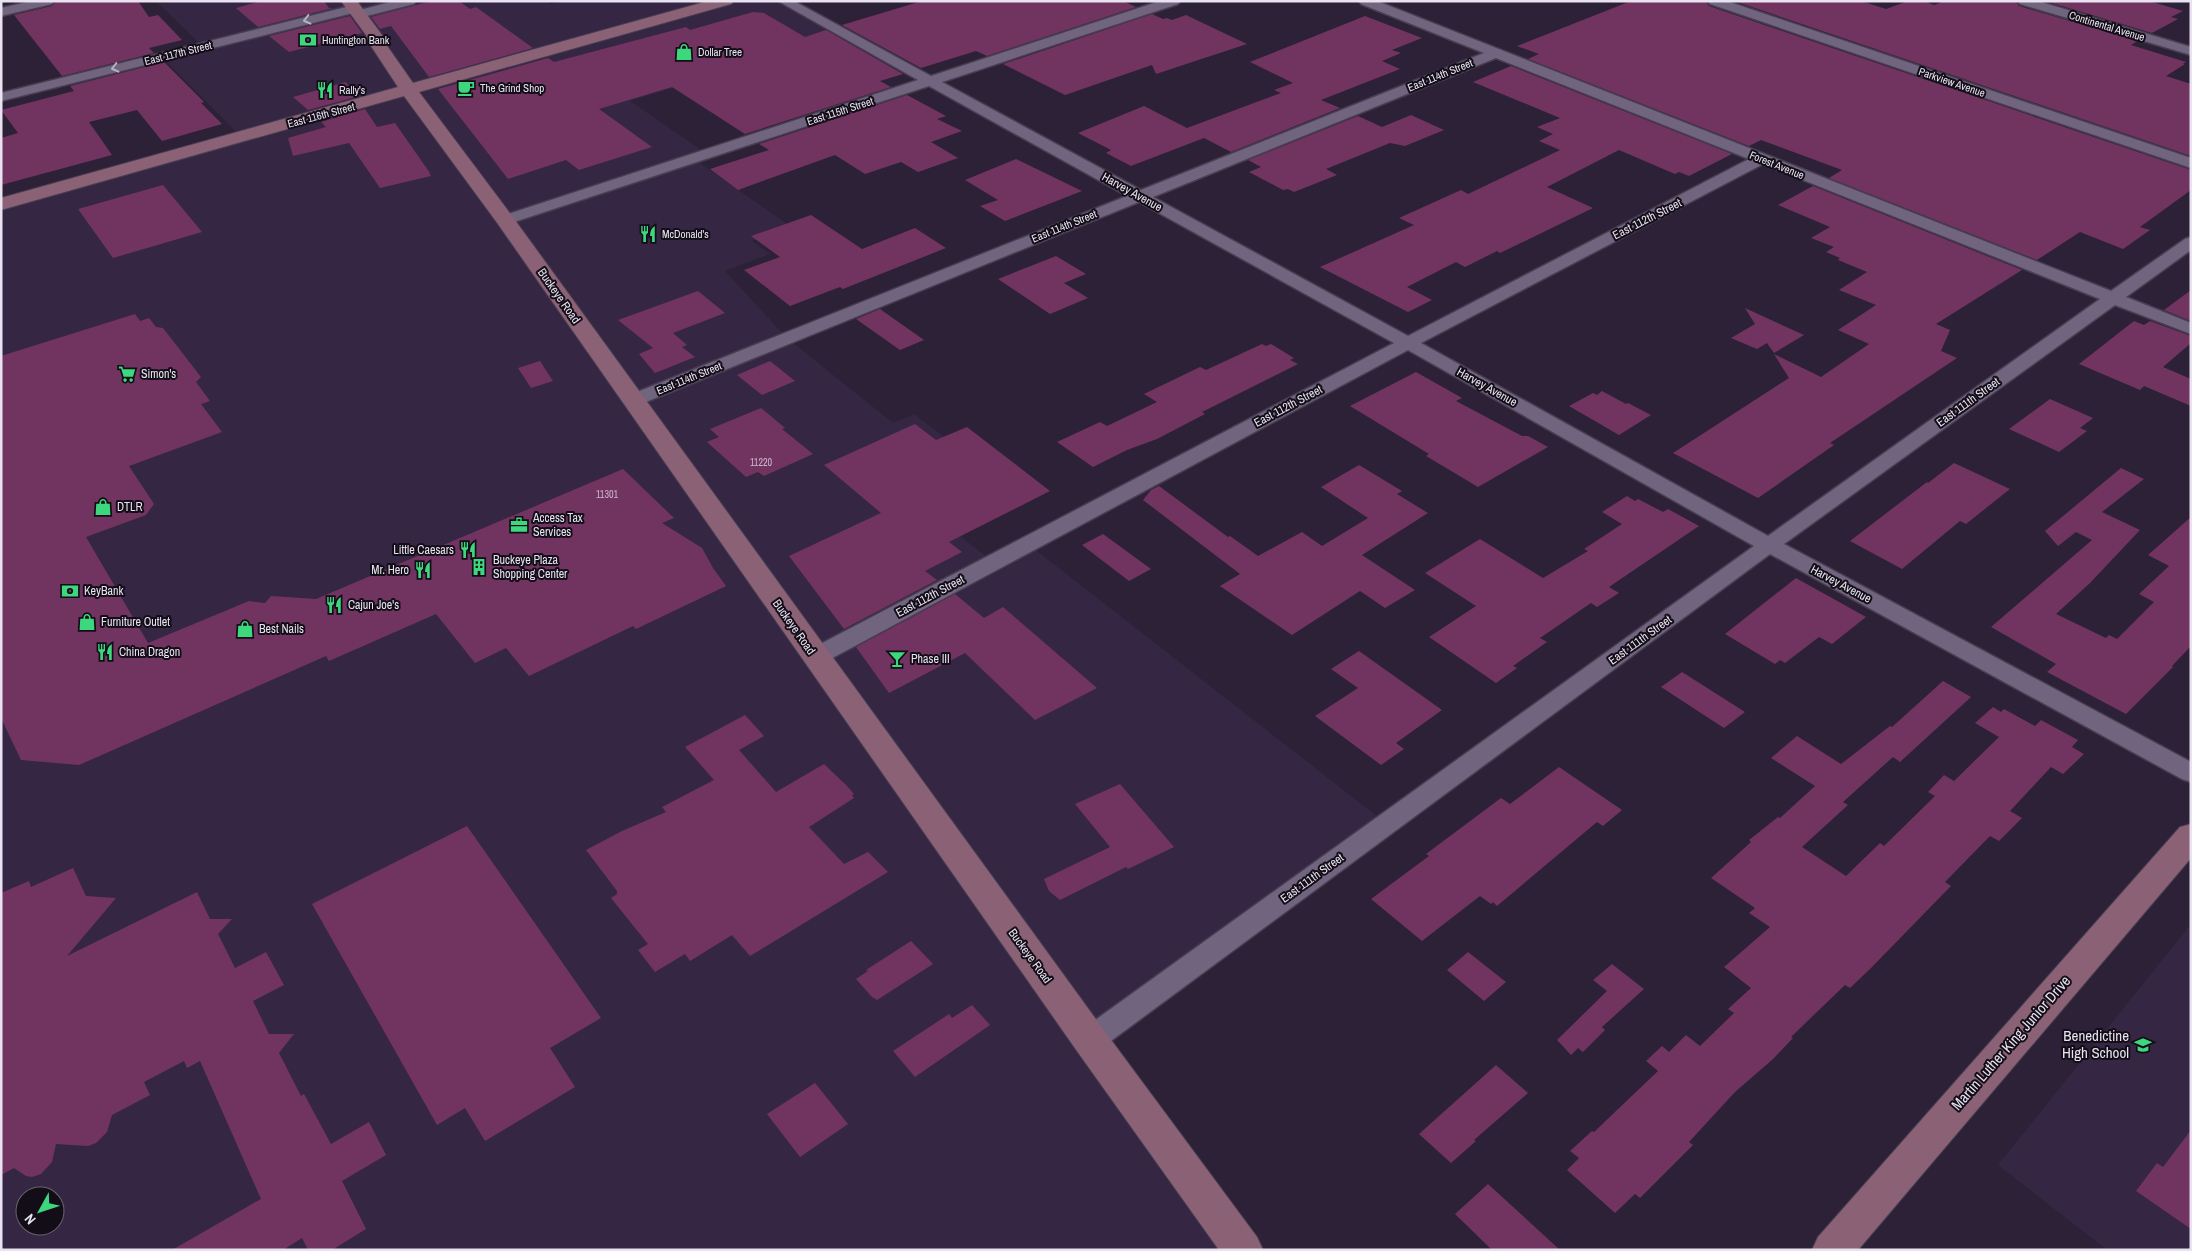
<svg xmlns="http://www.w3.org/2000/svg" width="2192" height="1251" font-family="'Archivo Narrow',sans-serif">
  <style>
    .built { fill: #352743; fill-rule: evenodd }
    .building { fill: #713460 }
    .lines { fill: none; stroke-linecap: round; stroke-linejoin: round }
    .street-casing { stroke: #483e51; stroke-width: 3 }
    .secondary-casing { stroke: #483e51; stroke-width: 2 }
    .street { fill: #71647e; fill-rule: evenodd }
    .secondary { fill: #8b6176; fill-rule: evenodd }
    .oneway { stroke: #b9b0c3 }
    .labels { text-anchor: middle; stroke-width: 4; stroke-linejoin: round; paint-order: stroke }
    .number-label { font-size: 10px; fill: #cbb6cd }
    .far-street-label { font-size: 11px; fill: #e9e2f1; stroke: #120d17 }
    .far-poi-label { font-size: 11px; fill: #e9e2f1; stroke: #120d17; text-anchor: start }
    .street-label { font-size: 12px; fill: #e9e2f1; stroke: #120d17 }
    .poi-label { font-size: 12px; fill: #e9e2f1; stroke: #120d17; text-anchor: start }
    .near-poi-label { font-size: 15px; fill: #e9e2f1; stroke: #120d17; text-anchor: end }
    .near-street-label { font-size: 15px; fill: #e9e2f1; stroke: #120d17 }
  </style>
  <rect width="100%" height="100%" fill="#2c2137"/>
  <path class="built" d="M156,1h391l4,3 9,-3h224l63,35 -217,65 77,53 -13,5 96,67 -38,15 18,13 -45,17 62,67 106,85 21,-9 49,37 -68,33 98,78 35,-18 359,280 -297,216 153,210h-1242v-1046l240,-67 -79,-80 40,-11zM25,1196h30v30h-30z
    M2191,924v326h-84l-109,-85z"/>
  <path class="building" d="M56,1h82l11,16 9,-2 24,25 -33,8 5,5 -92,23 -48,-61 38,-9z
    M262,1h62l5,7h4l-75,19 -22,-19z
    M431,1h28l11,8 6,-2 57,41 -104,29 -38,-51 -11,3 -9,-12z
    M922,1h201l13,6 -149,49 -11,-5 -55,17 -79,-43z
    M1631,1h75l3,5 482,164v20l-51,37 10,3 -27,19 -43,-17 -43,28 -208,-82 13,-8 -81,-30 -12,6 -221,-87 11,-5 -22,-8z
    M1734,1h127l25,8 22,-8h16l10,4 10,-4h72l3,5 119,35 -7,4 55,17 -3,2h2l-19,12 25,8v72z
    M2045,1h104l34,10 -12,6 7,2 -26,14z
    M753,12l11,1 41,24 21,-7 77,44 -23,7 11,6 -146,47 -73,-47 -73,22 53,38 -73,23 -13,-10 -58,19 -70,-90 110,-31 6,4 132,-35 4,3z
    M1152,14l11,5 4,-1 5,2 14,-5 61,29 -91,30 -4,-9 -87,30 -62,-31z
    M350,16l12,17 -73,19 -20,-16z
    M1365,16l57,22 -30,12 9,3 -19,8 18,8 -79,31 19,8 -109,44 -27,-14 -73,28 -25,-13 5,-3 -33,-17 66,-27 43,22 94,-35 -7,-3 19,-7 -43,-21z
    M164,62l40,40 -3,1 21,21 -60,17 -25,-31 -48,12 23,33 -111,30v-47l17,-5 -17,-23 73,-19 -4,-5z
    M1511,66l221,88 -43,22 -10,-4 -4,2 -56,-24 -72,37 46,21 -93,45 -3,-2 -32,16 -9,-5 -49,25 25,13 -24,12 -88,-45 94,-42 -15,-7 62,-28 7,4 92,-44 -21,-9 14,-7 -16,-7 23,-9 -87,-36z
    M346,82l10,15 -48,13 -15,-13z
    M907,95l39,21 -9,3 25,12 -31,11 27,16 -40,14 -17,-10 -36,12 -30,-19 -97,35 -28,-21 59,-19 -10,-6z
    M365,109l12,18 18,-4 35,50h-1l2,3 -51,12 -31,-45 -56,13 -5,-18 38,-11 -5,-5z
    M1411,115l33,15 -39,16 -15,-3 -64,26 11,6 -43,17 -6,-3 -5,1 -34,-18 12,-5 -13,-7 110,-44 24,11z
    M1016,159l66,32 -77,30 -25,-15 18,-6 -33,-20z
    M163,185l39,47 -89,26 -35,-49z
    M1813,186l209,84 -86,54 14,6 -9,21 16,7 -127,85 4,2 -76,53 -85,-45 116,-75 -15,-24 47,23 48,-33 -31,-14 38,-25 -37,-15 28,-18 -29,-12 2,-2 -14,-6 8,-5 -23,-9 19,-11 -52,-22z
    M811,215l51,34 53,-21 31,20 -103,41 -3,-2 -50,19 -46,-36 36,-13 -29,-21z
    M1056,256l30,18 -22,9 24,15 -38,16 -52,-35z
    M2191,290v31l-27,-11z
    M698,291l27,22 -52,20 14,12 -5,2 13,10 -40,16 -16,-19 14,-6 -35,-28z
    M1745,308l26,12 33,15 -30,18 -7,-10 -10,6 -26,-11 24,-14z
    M880,309l44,31 -24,10 -44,-31z
    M135,314l5,7 9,-3 7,9 7,1 38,49 -5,5 14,19 -9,3 21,28 -93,34 25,38 -8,11 -60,22 62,106 101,-42 16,2 6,-7 45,3 307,-130 51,49 -12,5 40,25 11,20 13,18 -90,43 -3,-3 -104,50 -23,-28 -31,15 -39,-49 -107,47 -3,-5 -247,109 -58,-5 -20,-42v-362z
    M2134,321l10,4 6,-4 41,15v7l-28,24 28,12v27l-47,-20 -4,4 -61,-26z
    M1262,344l4,2 5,-2 23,14 -4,2 8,4 -96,48 3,2 -48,25 -30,11 -34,17 -36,-25 43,-20 7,4 50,-24 -13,-8 56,-27 6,3z
    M540,361l13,20 -22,7 -13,-20z
    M770,361l25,20 -33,14 -25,-20z
    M1416,372l46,26 -6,3 66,35h6l20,11 -70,40 -52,-31 3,-2 -79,-48z
    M1602,391l24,13 2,-1 23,12 -32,20 -50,-29 24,-13 4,2z
    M2050,399l43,19 -13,10 7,3 -28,21 -50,-23z
    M761,408l24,20 -3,1 31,25 -49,22 -6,-4 -12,5 -39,-35 12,-5 -9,-8z
    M915,424l21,16 31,-13 83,64 -101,51 13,10 -37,19 12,9 -93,49 -55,-73 92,-43 -57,-48z
    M1954,463l56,26 -44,35 -6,-3 -58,48 -52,-28 77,-59 1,1z
    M1359,465l43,26 -5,3 31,19 -66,42 53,35 -30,18 -25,-17 -68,44 -72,-49 20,-12 -97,-74 8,-10 8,-4 69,51 2,-1 28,20 44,-24 20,14 46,-28 -47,-31z
    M2121,468l23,11 -42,33 38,18 -50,53 -34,31 50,24 3,-3 8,4 37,-37 -15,-8 30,-28 -21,-11 43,-38v129l-19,20 1,1 -47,47 -79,-42 9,-8 -65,-37 101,-87 -16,-8 -18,14 -13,-15z
    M1627,496l8,5 3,-2 25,13 5,-3 31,17 -90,61 10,6 -22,14 -6,-4 -51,35 7,4 -34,24 4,2 -21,15 -67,-46 47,-31 -51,-33 55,-34 63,39 45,-27 -4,-2 38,-25 -20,-12z
    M1103,534l48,35 -22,12 -47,-36z
    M1796,578l70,39 -34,27 -13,-7 -34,26 -5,-3 -5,4 -50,-30z
    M955,594l29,24 19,-11 94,81 -62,32 -70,-67 -76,40 -33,-46z
    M1359,651l83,59 -46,33 8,6 -23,16 -66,-49 43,-28 -27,-19z
    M1682,672l63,40 -21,16 -63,-41z
    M1943,681l28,16 -71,65 -7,-5 -50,45 5,3 -46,42 44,29 34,-33 4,3 51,-50 -7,-4 16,-17 10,6 45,-44 -24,-14 18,-16 8,5 3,-3 31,17 6,-6 37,20 -6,7 12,7 -21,20 -12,-7 -41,44 12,7 -23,23 -9,-5 -45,46 6,4 -2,2 -78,80 -21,20 -5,-3 -54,52 2,1 -20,21 -38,33 -46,50 4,3 -53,53 -5,-4 -20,19 -48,-43 12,-12 -9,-7 22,-20 2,1 64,-61 -12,-10 16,-15 7,6 17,-17 14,11 34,-33 -6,-4 23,-21 -27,-21 46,-40 -21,-14 6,-5 -44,-30 40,-36 -2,-2 29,-23 2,1 35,-32 -44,-28 26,-22 44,28 49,-38 2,1z
    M745,715l19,21 -25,14 37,42 48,-28 23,22 7,8 -2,1 2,3 -45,29 35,37 24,-12 20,20 -138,84 -18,-21 -42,26 -5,-7 -30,18 -17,-22 10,-6 -37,-46 6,-4v-3l-31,-41 36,-19 44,-19 -4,-5 52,-27 -29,-33z
    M1559,767l63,43 -19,16 -6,-4 -100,84 -4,-4 -2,2 -11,-8 -58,45 -51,-42 58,-43 -3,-2 75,-56 9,6z
    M1120,784l54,63 -46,22 -2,-2 -66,33 -11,-9 -5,-12 66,-32 -35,-43z
    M467,826l134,192 -51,30 25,39 -90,54 -20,-33 -28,17 -125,-221z
    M73,868l13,28 30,2 -49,58 130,-64 13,27h22l-14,15 17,34 31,-16 18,33 -31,16 16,33h25l-15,19 22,43 3,-2 27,50 38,-22 17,33 -44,26 24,48 -34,21h-24l-6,-12 -19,12h-111l89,-51 -61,-138 -13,7 -3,-7 -40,21 6,13 -38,20 -5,17 -11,11 -8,3 -32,-2 -4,18 -11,12 -9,3 -6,-1 -12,-8 -13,7v-282l28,-12 2,6z
    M911,941l22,23 -56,36 -5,-3 -16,-18 12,-8 -2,-1z
    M1468,952l38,30 -22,19 -37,-31z
    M1612,964l32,25 -42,38 3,3 -22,22 -5,-4 -7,7 -14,-15 50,-49 -14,-11z
    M972,1005l18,20 -75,52 -22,-26 56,-37 3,4z
    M1496,1065l32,28 -54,47 2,1 -25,22 -32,-29z
    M815,1083l33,41 -48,33 -33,-43z
    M2191,1130v99l-55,-38 21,-28 6,4z
    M1488,1184l72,66h-68l-37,-36z"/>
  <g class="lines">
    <g class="street-casing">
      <path id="street" d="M31,1h23l-2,3 -51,12v-8z
        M394,1h22l-2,3 -55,14 -5,-1 -1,-4 -352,88v-8l353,-88 5,1 1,4z
        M778,1h16l137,75 229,-75h20l-2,3 -236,78 199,108 343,-137 -123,-49 -2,-3h18l734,290 74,-52 6,-2v13l-65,47 65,26v11l-76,-29 -331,239 407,218v20l-9,-3 -412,-225 -670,495 -10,4 -10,-4 -4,-9 4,-9 674,-485 -346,-196 -585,313 -8,2 -8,-2 -3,-6 3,-6 587,-308 -255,-141 -498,202 -7,2 -7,-2 -2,-4 2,-4 500,-200 -198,-110 -418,137h-12l-2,-3 2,-3 419,-137zM1496,58l253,101 -341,177 -255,-139zM1763,164l337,135 -332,237 -347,-193z
        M1708,1h19l464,157v10l-481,-164z
        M2018,1h20l153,46v8l-171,-51z"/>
    </g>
    <g class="secondary-casing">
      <path id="secondary" d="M341,1h16l25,34 1,5 30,43 295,-82h26l-3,3 -312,88 93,124 591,813 154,208 6,13h-44l-142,-199 -579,-827 -94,-128 -403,114v-12l397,-111 -31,-47 -1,-5z
        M2191,824v34l-333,392h-46l6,-13 362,-410z"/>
    </g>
    <use href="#street" class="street"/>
    <use href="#secondary" class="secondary"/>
  </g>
  <defs><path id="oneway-chevron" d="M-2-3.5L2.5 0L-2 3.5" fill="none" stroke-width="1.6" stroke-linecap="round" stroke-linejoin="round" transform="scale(1.25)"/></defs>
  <g class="oneway">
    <use href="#oneway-chevron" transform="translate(307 20) rotate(166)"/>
    <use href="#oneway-chevron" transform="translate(115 68) rotate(166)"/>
  </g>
  <defs>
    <g id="bank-bare" transform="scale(1.35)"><path d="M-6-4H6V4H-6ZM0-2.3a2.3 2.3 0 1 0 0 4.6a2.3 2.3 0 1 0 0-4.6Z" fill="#3dd77e" stroke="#120d17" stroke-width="2.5" paint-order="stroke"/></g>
    <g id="shop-bare" transform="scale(1.35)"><path d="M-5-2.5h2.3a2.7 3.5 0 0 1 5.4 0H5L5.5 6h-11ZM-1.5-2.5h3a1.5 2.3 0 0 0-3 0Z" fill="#3dd77e" stroke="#120d17" stroke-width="2.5" paint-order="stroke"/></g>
    <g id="cafe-bare" transform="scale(1.35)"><path d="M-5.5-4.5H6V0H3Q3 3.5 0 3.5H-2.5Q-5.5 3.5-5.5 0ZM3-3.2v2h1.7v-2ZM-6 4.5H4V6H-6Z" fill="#3dd77e" stroke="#120d17" stroke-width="2.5" paint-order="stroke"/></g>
    <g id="restaurant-bare" transform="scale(1.35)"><path d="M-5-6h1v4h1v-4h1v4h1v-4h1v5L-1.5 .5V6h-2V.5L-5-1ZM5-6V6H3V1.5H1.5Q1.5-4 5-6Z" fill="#3dd77e" stroke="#120d17" stroke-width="2.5" paint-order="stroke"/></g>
    <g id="supermarket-bare" transform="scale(1.35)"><path d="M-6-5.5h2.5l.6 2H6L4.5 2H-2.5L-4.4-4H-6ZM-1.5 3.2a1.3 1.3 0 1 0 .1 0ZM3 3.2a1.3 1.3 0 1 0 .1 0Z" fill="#3dd77e" stroke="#120d17" stroke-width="2.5" paint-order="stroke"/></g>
    <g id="office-bare" transform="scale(1.35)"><path d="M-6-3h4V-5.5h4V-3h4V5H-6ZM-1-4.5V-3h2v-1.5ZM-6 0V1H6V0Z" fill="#3dd77e" stroke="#120d17" stroke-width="2.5" paint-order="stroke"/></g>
    <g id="building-bare" transform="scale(1.35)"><path d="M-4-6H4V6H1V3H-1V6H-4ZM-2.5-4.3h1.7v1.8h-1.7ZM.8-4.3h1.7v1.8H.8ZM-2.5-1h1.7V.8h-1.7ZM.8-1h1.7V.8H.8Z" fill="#3dd77e" stroke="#120d17" stroke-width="2.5" paint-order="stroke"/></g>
    <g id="bar-bare" transform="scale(1.35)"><path d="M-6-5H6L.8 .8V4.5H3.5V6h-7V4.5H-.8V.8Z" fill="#3dd77e" stroke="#120d17" stroke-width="2.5" paint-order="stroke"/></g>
    <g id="school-bare" transform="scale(1.35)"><path d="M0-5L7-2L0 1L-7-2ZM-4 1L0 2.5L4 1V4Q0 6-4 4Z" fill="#3dd77e" stroke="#120d17" stroke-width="2.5" paint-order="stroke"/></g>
  </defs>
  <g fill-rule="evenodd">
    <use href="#bank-bare" x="308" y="40"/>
    <use href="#shop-bare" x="684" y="52"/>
    <use href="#cafe-bare" x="466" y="88"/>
    <use href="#restaurant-bare" x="325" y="90"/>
    <use href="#restaurant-bare" x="648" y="234"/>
    <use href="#supermarket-bare" x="127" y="374"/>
    <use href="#shop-bare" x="103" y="507"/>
    <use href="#office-bare" x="519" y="525"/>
    <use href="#restaurant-bare" x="468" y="550"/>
    <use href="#building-bare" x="479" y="567"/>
    <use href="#restaurant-bare" x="423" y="570"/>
    <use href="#bank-bare" x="70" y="591"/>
    <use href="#restaurant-bare" x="334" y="605"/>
    <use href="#shop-bare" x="87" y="622"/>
    <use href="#shop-bare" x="245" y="629"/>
    <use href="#restaurant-bare" x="105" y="652"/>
    <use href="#bar-bare" x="897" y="659"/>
    <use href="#school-bare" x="2143" y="1045"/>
  </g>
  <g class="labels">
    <g class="number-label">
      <text x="761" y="466">11220</text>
      <text x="607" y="498">11301</text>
    </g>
    <g class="far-street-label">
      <text transform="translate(2107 26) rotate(17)" y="4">Continental Avenue</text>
      <text transform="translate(178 53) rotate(-14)" y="4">East 117th Street</text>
      <text transform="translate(1440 75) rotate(-22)" y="4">East 114th Street</text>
      <text transform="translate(1952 82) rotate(19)" y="4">Parkview Avenue</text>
      <text transform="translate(840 111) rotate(-18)" y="4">East 115th Street</text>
      <text transform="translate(321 115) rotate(-15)" y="4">East 116th Street</text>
      <text transform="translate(1777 165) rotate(22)" y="4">Forest Avenue</text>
      <text transform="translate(1064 226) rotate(-22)" y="4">East 114th Street</text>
      <text transform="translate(689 378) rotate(-22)" y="4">East 114th Street</text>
    </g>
    <g class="far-poi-label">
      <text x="322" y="44">Huntington Bank</text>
      <text x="698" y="56">Dollar Tree</text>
      <text x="480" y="92">The Grind Shop</text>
      <text x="339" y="94">Rally's</text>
      <text x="662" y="238">McDonald's</text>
    </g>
    <g class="street-label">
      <text transform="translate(1132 192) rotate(29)" y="4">Harvey Avenue</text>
      <text transform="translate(1647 219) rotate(-27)" y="4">East 112th Street</text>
      <text transform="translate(559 296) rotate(55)" y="4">Buckeye Road</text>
      <text transform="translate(1487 387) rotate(29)" y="4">Harvey Avenue</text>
      <text transform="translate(1968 402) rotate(-36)" y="4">East 111th Street</text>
      <text transform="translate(1288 406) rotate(-28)" y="4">East 112th Street</text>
      <text transform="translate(1841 584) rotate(28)" y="4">Harvey Avenue</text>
      <text transform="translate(930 596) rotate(-28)" y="4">East 112th Street</text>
      <text transform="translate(794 627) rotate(55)" y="4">Buckeye Road</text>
      <text transform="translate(1640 640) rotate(-36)" y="4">East 111th Street</text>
      <text transform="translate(1312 878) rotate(-36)" y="4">East 111th Street</text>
      <text transform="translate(1030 956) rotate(54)" y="4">Buckeye Road</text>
    </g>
    <g class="poi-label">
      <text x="141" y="378">Simon's</text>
      <text x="117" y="511">DTLR</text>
      <text x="533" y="522">Access Tax<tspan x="533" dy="14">Services</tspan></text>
      <text x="454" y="554" text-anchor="end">Little Caesars</text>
      <text x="493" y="564">Buckeye Plaza<tspan x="493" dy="14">Shopping Center</tspan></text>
      <text x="409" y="574" text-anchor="end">Mr. Hero</text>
      <text x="84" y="595">KeyBank</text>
      <text x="348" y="609">Cajun Joe's</text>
      <text x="101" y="626">Furniture Outlet</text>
      <text x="259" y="633">Best Nails</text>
      <text x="119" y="656">China Dragon</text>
      <text x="911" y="663">Phase III</text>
    </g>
    <g class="near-poi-label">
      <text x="2129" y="1041">Benedictine<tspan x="2129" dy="17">High School</tspan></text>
    </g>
    <g class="near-street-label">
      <text transform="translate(2011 1043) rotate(-49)" y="5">Martin Luther King Junior Drive</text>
    </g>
  </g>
  <rect width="2192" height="1251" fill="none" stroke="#e9e2f1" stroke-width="5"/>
  <g transform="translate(40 1211) rotate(230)"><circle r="24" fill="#120d17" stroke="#68626e"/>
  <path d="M0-4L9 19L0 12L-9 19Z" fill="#3dd77e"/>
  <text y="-8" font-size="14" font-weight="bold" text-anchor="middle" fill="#e9e2f1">N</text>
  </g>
</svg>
